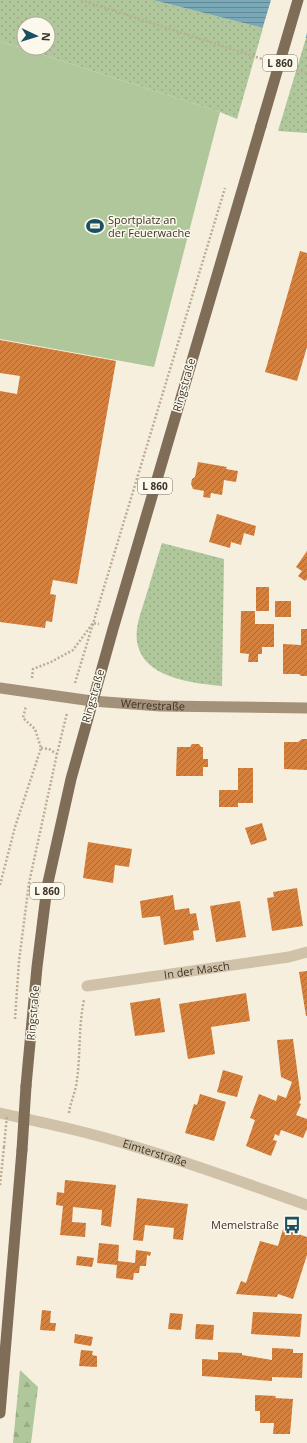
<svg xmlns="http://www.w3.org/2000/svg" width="307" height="1443" font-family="'Open Sans',sans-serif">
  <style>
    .grass { fill: url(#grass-dots); fill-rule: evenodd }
    .forest { fill: url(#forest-firs) }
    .garden { fill: #b0c79c }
    .water { fill: url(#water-rules) }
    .pier { fill: #f6efde }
    .building { fill: url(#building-hatch) }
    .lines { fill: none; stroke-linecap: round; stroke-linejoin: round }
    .path { stroke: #bcad92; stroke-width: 2.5; stroke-dasharray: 2 2; stroke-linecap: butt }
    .minor { stroke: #d0c2a8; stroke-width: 11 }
    .secondary { stroke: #a49179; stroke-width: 11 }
    .primary { stroke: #806d58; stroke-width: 11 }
    .path-bridge { stroke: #bcad92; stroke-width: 2.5; stroke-dasharray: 2 2; stroke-linecap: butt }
    .primary-bridge { stroke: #806d58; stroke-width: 11 }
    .labels { text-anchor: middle; stroke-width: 3; stroke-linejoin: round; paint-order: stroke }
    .shield { fill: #fcf8ec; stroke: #766e64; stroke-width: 1 }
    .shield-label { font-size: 10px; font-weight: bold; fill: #3c3329 }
    .poi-label { font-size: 11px; fill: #3c3329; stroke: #fcf8ec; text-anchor: start }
    .street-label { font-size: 11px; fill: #3c3329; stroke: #fcf8ec }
  </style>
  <defs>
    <pattern id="grass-dots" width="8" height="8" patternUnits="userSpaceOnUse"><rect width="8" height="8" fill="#b0c79c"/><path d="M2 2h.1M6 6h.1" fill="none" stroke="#98ab86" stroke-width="1.8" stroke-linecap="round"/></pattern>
    <pattern id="forest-firs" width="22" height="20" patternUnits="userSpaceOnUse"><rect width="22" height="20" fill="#b0c79c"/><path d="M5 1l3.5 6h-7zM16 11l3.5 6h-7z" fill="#98ab86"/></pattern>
    <pattern id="water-rules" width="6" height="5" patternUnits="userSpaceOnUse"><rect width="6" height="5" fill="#79a8b7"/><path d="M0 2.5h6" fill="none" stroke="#648995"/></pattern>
    <pattern id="building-hatch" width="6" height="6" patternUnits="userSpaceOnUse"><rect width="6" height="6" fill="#d4803e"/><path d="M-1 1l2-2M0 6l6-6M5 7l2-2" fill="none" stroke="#ad6934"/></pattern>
  </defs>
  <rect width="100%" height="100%" fill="#f6efde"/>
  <path class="grass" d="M0,0h153l110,28 -26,91 -17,-7 -220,-71zM24,24h24v24h-24z
    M306,38h1v95l-29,-2z
    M162,543l62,16 -2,127c-30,-3 -80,-8 -85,-45 -2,-14 4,-29 8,-42 6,-19 11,-37 17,-56z"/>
  <path class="forest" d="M20,1370l18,17 -7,56h-18z"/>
  <path class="garden" d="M0,41l220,71 -66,255 -154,-28z"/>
  <path class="water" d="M153,0h154v38l-44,-10z"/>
  <path class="pier" d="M271,0h36v33l-2,7 -43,-10z"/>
  <path class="building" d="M300,251l7,2v94l-10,34 -32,-9z
    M0,340l116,21 -39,223 -24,-4 -3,14 6,1 -4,27 -6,-1 -1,7 -45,-6v-231l17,3 3,-18 -20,-3z
    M198,462l29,5 -1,2 12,2 -2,11 -12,-2 -2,15 -11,-2 -1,5 -7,-1 1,-6 -11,-2 -2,-5 1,-5 3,-2z
    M217,514l39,12 -2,10 -10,-3 -3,12 -10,-3 -1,6 -21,-6z
    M307,551v28l-2,2 -7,-5 4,-5 -6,-4z
    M256,587h13v24h-13z
    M275,601h16v16h-16z
    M241,611h14v13h19v23h-12v7h-4v8h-10l1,-8 -9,-1z
    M301,629h6v47h-6l-2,-2h-16v-30l18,1z
    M302,739h5v31l-23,-1v-27h14z
    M192,744h7l2,3h2v12h5v8h-5v9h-27l1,-29h13z
    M238,768h15v35h-15v4h-19v-17h19z
    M262,823l5,17 -16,5 -6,-17z
    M88,842l44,7 -3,18 -14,-2 -2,18 -30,-5z
    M297,888l6,38 -31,5 -5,-33 7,-1 -1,-5z
    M173,895l2,15 14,-2 1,6 6,-1 3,17 -6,1 1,9 -30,5 -4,-29 -18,2 -2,-17z
    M240,901l6,36 -30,5 -6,-36z
    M307,971v45h-1l-7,-44z
    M246,993l4,28 -39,6 4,27 -27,5 -9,-55z
    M160,998l5,34 -30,4 -5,-33z
    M293,1039l8,60 -2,4 2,1 -5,11 11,4v10l-4,9 -22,-8 -2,6 -4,-2 -2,6 4,1 -6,15 -25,-10 9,-26 -5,-2 9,-24 17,7 2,-6 8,3 6,-16 -11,-5 -4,-37z
    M223,1070l20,6 -6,21 -20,-5z
    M200,1094l26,8 -12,39 -29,-8 9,-29 3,1z
    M65,1180l51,5 -5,42 -10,-2 1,-15 -29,-3 -1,15 14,1 -1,14 -25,-2 3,-29 -7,-1 1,-13 7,1z
    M137,1198l51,6 -5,36 -10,-1 1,-11 -29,-3 -2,16 -10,-1z
    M283,1229l24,8v18l-14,44 -15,-5 -1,3 -41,-3 5,-13 5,2 14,-42 18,5z
    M99,1243l20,2 -1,16 17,2 1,-13 15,2 -1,4 -3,-1 -1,11h-6l-1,7h-5l-1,7 -17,-2 1,-13 -20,-2z
    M77,1256l17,2 -2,9 -16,-2z
    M42,1310l9,1 -1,12h6l-1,8 -15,-1z
    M253,1312l49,2 -2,23 -49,-3z
    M170,1313l13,1 -2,16 -13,-1z
    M196,1324l18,1 -1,15 -18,-1z
    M75,1334l18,3 -2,9 -17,-3z
    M272,1348l21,1v4h10l-1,25 -30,-1v4l-70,-5v-17l16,1v-8l24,1v2l30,5z
    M81,1350l12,1 -1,4 5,1v11l-18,-1z
    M255,1395l21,1 -1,2 18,1 -3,35h-17l1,-11h-14v-12h-5z"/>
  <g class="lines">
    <path class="path" d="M81,0l184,60
      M293,69l14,4
      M32,678l1,-9 18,-7 22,-12 20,-27 6,1
      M75,683l150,-495
      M41,748l8,1 8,5
      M0,885l15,-58 26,-79 -6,-19 -12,-11 3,-12
      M15,1019l4,-58 10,-78 28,-129 10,-41
      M69,1113c1,-9 5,-17 7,-27 5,-28 2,-58 8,-86
      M0,1185l4,-38"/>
    <g class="minor">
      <path id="s1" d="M87,986l202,-29 18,-5"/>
      <path id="s2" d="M0,1113c46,10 92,20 136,34 58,17 114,38 171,58"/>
    </g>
    <path class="secondary" id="s3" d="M0,688l92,13 68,5 147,2"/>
    <path class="primary" d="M26,1086l11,-119 10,-80 24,-108 42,-150 148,-503
      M0,1413l22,-263"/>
    <path class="path-bridge" d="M4,1147l3,-32"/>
    <path class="primary-bridge" d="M261,126l37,-126
      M22,1150l4,-64"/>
  </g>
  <defs>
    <g id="stadium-bare" transform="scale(1.38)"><path d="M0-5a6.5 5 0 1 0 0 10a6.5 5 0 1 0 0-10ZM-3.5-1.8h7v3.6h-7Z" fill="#195063" stroke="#fcf8ec" stroke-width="2.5" paint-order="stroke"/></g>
    <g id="bus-bare" transform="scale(1.38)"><path d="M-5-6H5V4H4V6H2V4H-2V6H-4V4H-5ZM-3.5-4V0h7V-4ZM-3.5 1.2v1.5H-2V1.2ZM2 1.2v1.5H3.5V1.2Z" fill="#195063" stroke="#fcf8ec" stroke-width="2.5" paint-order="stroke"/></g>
  </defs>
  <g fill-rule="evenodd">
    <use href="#stadium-bare" x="95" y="226"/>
    <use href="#bus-bare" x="292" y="1225"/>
  </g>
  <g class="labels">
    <g class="shield">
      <rect x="263" y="55" width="34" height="16" rx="3"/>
      <rect x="138" y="478" width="34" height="16" rx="3"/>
      <rect x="30" y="883" width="34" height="16" rx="3"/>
    </g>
    <g class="shield-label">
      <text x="280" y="67">L 860</text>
      <text x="155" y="490">L 860</text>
      <text x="47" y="895">L 860</text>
    </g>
    <g class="poi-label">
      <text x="108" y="224">Sportplatz an<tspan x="108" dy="13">der Feuerwache</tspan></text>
      <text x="279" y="1229" text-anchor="end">Memelstraße</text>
    </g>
    <g class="street-label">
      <text transform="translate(184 385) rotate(-74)" y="4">Ringstraße</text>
      <text transform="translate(93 696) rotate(-74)" y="4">Ringstraße</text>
      <text dy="4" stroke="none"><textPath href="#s3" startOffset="154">Werrestraße</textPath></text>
      <text dy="4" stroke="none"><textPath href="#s1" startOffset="111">In der Masch</textPath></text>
      <text transform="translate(33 1013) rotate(-85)" y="4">Ringstraße</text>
      <text dy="4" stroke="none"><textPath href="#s2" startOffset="160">Eimterstraße</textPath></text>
    </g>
  </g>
  <g transform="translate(36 36) rotate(94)"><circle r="19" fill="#fcf8ec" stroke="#afa99e"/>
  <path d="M0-3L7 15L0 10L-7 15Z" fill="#195063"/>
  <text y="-6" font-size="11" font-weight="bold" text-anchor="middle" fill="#3c3329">N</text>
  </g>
</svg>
